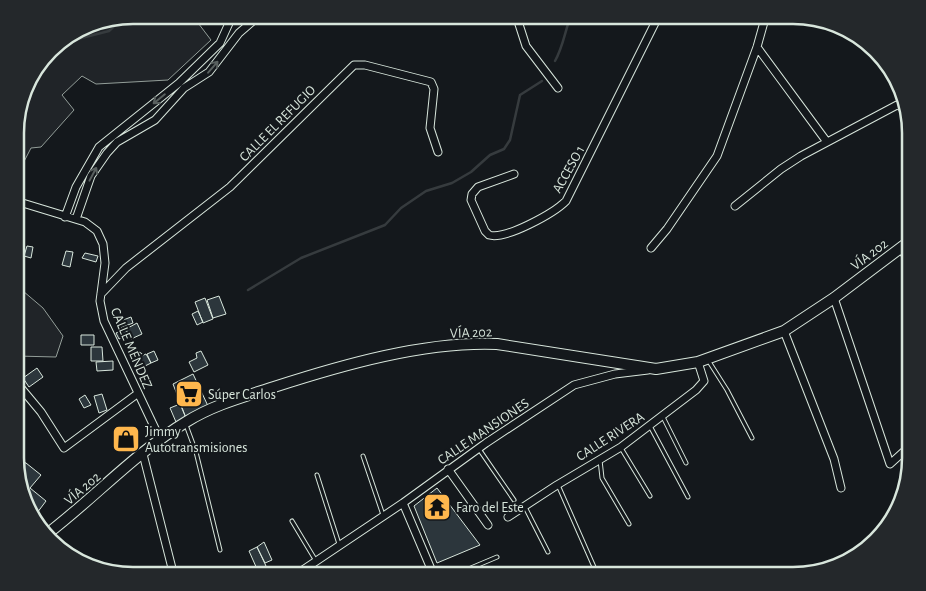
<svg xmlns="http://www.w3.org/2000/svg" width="926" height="591" font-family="'Alegreya Sans',sans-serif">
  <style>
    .green { fill: #202428; stroke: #939e99 }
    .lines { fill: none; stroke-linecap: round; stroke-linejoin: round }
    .stream { stroke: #363b3e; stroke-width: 2.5 }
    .building { fill: #2c363c; stroke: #d8e6dc }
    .lane-casing { stroke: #d8e6dc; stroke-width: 5 }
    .street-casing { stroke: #d8e6dc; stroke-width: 9 }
    .secondary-casing { stroke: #d8e6dc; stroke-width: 12 }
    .lane { stroke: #14181c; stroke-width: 3 }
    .street { stroke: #14181c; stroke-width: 7 }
    .secondary { stroke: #14181c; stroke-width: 10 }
    .oneway { stroke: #59605f }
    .labels { text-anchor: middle; stroke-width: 4; stroke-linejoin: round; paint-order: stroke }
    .street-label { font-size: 14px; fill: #d8e6dc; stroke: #14181c }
    .poi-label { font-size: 14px; fill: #d8e6dc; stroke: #14181c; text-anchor: start }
    .rim { fill: none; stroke: #d8e6dc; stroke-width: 2.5 }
  </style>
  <rect width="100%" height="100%" fill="#14181c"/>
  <path class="green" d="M132,15h60l19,25 -43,40 -72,4 -14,-8 -20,19 12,15 -33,37 -10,1 -15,29v-60l11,-37 28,-36 33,-20z
    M23,291l20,17 20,28 -7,21 -40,-1v-51z"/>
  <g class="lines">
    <path class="stream" d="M54,45l55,-14 16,-15
      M555,61c8,-14 10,-30 16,-46
      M248,290l53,-32 84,-33 16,-17 25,-17 26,-8 19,-11 19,-17 14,-6 6,-9 10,-45 22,-14"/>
  </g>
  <path class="building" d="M27,246l6,1 -2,11 -7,-2z
    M66,251l7,1 -3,15 -8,-2z
    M85,253l13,3 -2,6 -14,-4z
    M219,296l7,18 -13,4 -6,-18z
    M205,298l8,21 -10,4 -8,-21z
    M198,311l5,11 -6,3 -5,-11z
    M131,317l2,6 -13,5 -2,-6z
    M137,323l5,11 -11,5 -5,-10z
    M125,329l3,6 -9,4 -3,-6z
    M81,335h13v10h-13z
    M91,347h11l1,14h-12z
    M154,351l4,9 -7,3 -4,-9z
    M201,351l7,14 -14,7 -5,-10 8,-4 -1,-5z
    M146,354l5,9 -8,4 -4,-10z
    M113,361v9l-16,1 -1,-9z
    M37,368l6,9 -14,10 -6,-9z
    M193,374l15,32 -22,12 -13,-34z
    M102,394l5,16 -8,3 -5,-17z
    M85,395l6,10 -7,3 -5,-9z
    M180,404l6,14 -10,4 -6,-14z
    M16,460l10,3 15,12 -11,13 16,13 -9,12 -10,-8 -11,-31z
    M437,488l43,57 -43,18 -23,-57z
    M264,542l8,18 -7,3 -8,-16z
    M257,547l9,19 -9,3 -8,-18z"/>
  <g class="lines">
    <g class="lane-casing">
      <path id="lane" d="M900,251l11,16
        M708,360l19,30 25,48
        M663,417l23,46
        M186,425l10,27 24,98
        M650,426l38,71
        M621,448l29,48
        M479,449l35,51
        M363,456l20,59
        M600,460l2,18 27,46
        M317,475l22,69
        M558,485l40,91
        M525,507l23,45
        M292,521l24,40
        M452,576l45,-19"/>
    </g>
    <g class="street-casing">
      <path id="street" d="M516,15l10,31 32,42
        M757,47l70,95
        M514,174l-36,13 -6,7 -1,6 14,31 4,4c17,5 65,-22 77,-34l93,-186
        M16,201l69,21 12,9 6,13 2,19 -5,38 4,20 56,118
        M735,206l46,-37 20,-13 96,-51 9,4
        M65,217l11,-30 23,-40 80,-64 41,-40 10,-22 10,-6
        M76,219l15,-43 16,-23 10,-11 38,-22 29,-32 25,-16 30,-39 21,-18
        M651,248l16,-19 50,-73 40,-109 9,-32
        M101,294l25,-26 104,-81 124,-122h11l66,17 3,7 -4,39 8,24
        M834,298l56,166 21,-19
        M784,331l50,128 7,29
        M21,388l20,24 23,36 73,-54
        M143,454l31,122
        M448,469l40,56
        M403,503l31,73
        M508,517l49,-32 64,-38 75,-57 8,-9 -6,-19
        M262,572l2,4
        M294,576l109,-73 83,-60 88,-58 41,-11 33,-4"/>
    </g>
    <g class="secondary-casing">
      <path id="secondary" d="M47,534c46,-35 89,-82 139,-112 27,-17 57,-25 88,-35 68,-22 151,-46 223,-43l159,25 42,-7 86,-31 50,-33 77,-58"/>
    </g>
    <use href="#lane" class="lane"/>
    <use href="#street" class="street"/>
    <use href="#secondary" class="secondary"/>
  </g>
  <defs><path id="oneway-shaft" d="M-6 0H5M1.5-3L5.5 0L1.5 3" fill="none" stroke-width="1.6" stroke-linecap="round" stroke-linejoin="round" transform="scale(1.25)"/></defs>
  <g class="oneway">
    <use href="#oneway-shaft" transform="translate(213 67) rotate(-49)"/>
    <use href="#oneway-shaft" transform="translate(159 99) rotate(141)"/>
    <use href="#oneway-shaft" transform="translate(93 174) rotate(-62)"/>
  </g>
  <defs>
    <g id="supermarket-square" transform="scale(1.4375)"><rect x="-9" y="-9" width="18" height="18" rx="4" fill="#ffb74d" stroke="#14181c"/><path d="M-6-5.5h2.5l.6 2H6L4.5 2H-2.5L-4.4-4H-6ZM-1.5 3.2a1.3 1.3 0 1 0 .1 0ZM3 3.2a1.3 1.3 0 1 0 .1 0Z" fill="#111"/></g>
    <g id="shop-square" transform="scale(1.4375)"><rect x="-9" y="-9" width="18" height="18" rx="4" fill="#ffb74d" stroke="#14181c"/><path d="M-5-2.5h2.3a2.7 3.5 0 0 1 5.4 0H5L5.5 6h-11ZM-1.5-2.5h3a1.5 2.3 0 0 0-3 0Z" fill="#111"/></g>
    <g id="temple-square" transform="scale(1.4375)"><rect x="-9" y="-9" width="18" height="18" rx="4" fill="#ffb74d" stroke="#14181c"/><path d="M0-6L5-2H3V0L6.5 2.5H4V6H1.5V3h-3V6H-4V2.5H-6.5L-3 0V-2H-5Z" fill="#111"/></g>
  </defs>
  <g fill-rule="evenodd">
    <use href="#supermarket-square" x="189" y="394"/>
    <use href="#shop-square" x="126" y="439"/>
    <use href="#temple-square" x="437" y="507"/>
  </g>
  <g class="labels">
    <g class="street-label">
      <text transform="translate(277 123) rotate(-45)" y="5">CALLE EL REFUGIO</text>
      <text transform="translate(568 169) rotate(-61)" y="5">ACCESO 1</text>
      <text transform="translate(869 254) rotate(-37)" y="5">VÍA 202</text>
      <text transform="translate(471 332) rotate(-2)" y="5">VÍA 202</text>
      <text transform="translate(132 348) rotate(67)" y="5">CALLE MÉNDEZ</text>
      <text transform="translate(483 431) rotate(-34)" y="5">CALLE MANSIONES</text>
      <text transform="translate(610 436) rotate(-33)" y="5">CALLE RIVERA</text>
      <text transform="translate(82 488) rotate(-40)" y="5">VÍA 202</text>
    </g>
    <g class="poi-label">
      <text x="208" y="399">Súper Carlos</text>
      <text x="145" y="436">Jimmy<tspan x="145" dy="16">Autotransmisiones</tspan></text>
      <text x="456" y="512">Faro del Este</text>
    </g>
  </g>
  <path d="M0 0H926V591H0ZM133 24H793A109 109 0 0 1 902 133V458A109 109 0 0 1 793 567H133A109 109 0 0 1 24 458V133A109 109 0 0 1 133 24Z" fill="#24282b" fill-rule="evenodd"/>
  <path class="rim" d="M133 24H793A109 109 0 0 1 902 133V458A109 109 0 0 1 793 567H133A109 109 0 0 1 24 458V133A109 109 0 0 1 133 24Z"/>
</svg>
